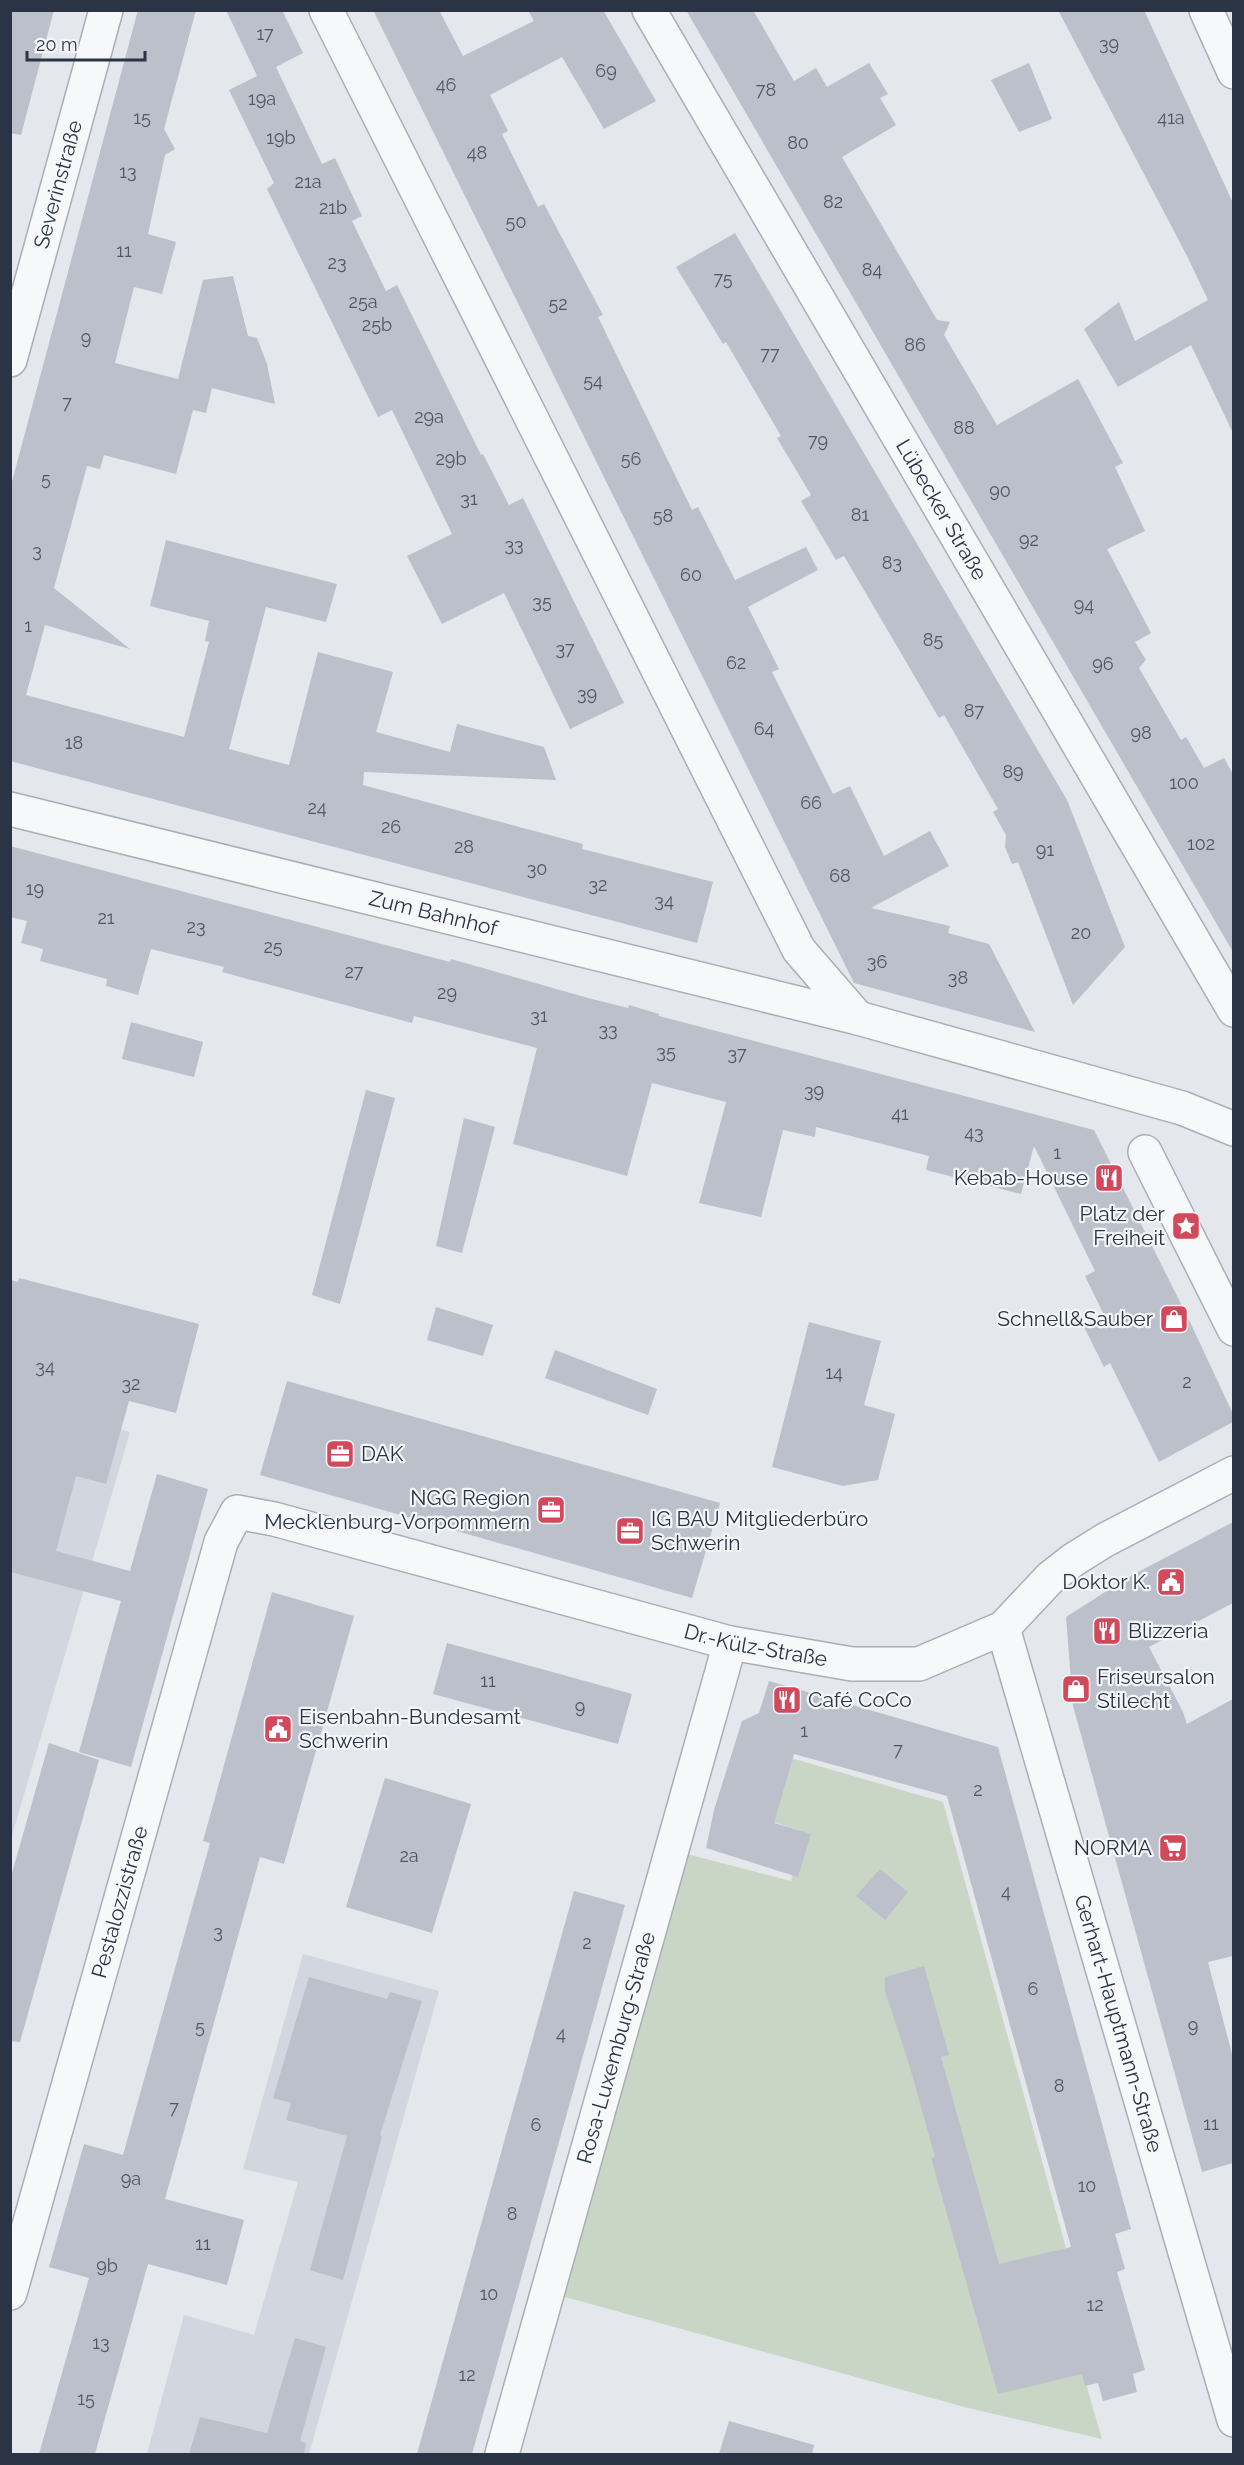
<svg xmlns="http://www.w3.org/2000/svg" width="1244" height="2465" font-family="Raleway,sans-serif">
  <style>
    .built { fill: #d2d6de }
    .green { fill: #c9d6c5 }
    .building { fill: #bbc0ca }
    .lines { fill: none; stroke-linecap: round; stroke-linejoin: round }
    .minor-casing { stroke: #a9aeb7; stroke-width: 36 }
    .minor { stroke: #f7f8fa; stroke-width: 33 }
    .labels { text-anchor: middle; stroke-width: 4.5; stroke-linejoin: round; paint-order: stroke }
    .number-label { font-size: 18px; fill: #4f5766 }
    .street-label { font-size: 21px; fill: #2b3445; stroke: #f4f6f9 }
    .poi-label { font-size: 21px; fill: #2b3445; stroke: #f4f6f9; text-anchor: end }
  </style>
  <rect width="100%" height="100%" fill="#e4e7ec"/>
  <path class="built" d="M11,1400l119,32 -119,407z
    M303,1954l136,37 -130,463h-162l37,-139 70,20 44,-153 -55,-13z"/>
  <path class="green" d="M791,1758l152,44 123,446 -18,5 54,186 -134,-31 -421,-116 124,-442 120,31 10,-50 -28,-9z"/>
  <path class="building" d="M10,10h44l-33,125 -11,-2z
    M138,10h58l-32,119 11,20 -10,6 -17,79 28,8 -14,52 -28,-7 -19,76 63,16 25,-99 30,-4 15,60 9,2 10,26 8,40 -63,-16 -6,25 -13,-3 -17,64 -72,-19 -4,14 -13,-3 -33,122 76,61 -85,-24 -19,70 158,42 25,-95 -4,-1 4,-20 -59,-15 16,-66 171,44 -11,38 -60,-15 -37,142 60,16 29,-113 75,20 -17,60 74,20 7,-28 87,23 12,33 -192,-8 -1,13 220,59 -1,5 131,33 -16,61 -687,-182v-272z
    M226,10h56l21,43 -27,14 46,97 13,-6 27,58 -10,5 34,70 11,-6 84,170 2,-1 26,51 14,-7 101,205 -54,26 -66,-136 -62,31 -35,-68 45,-22 -60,-124 -14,7 -111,-228 7,-6 -45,-93 28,-14z
    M373,10h66l24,46 71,-35 -6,-11h75l53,91 -52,28 -42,-72 -72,38 18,36 -6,3 36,73 6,-3 59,111 -5,2 76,156 18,37 6,-3 37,73 71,-33 12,23 -70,37 31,62 -7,3 61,122 17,-8 34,70 46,-25 19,35 -78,42 79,18 -2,7 41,11 46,88 -181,-49z
    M686,10h67l41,71 22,-13 11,19 42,-24 19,31 -8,4 16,27 -54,32 95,163 13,2 -6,13 53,90 81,-46 45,84 -8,4 30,64 -38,18 44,84 -16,9 11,18 -7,8 42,72 5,-3 18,31 20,-10 9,16v178z
    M1058,10h86l89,193v230l-42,-88 -73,42 -34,-58 35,-27 16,39 73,-41 -21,-44z
    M1029,63l23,56 -33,13 -28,-52z
    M735,233l332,567 58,147 -52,58 -55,-143 -6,2 -7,-17 1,-12 -13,-23 5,-3 -54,-94 -5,3 -95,-162 -8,4 -35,-59 10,-6 -34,-57 4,-2 -55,-94 -3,2 -47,-77z
    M10,846l440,116 1,-3 137,39 40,10 1,-3 30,9v2l435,114 96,192 43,92v8l-74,40 -49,-99 -6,4 -21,-42 21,-10 -19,-39 10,-5 -61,-125 -13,48 -95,-24 3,-14 -113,-29 -1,10 -32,-7 -22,87 -62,-14 27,-101 -74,-19 -25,93 -114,-32 24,-96 -123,-32 -2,7 -190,-51 2,-5 -73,-18 -13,46 -32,-9 1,-7 -67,-18 3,-12 -22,-6 6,-22 -17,-4z
    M131,1022l72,20 -9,35 -72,-18z
    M366,1090l29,8 -55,206 -28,-9z
    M464,1118l31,9 -33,126 -26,-7z
    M19,1278l180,46 -23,89 -47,-12 -23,83 -30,-8 -20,75 74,20 27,-97 51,15 -77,278 -52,-15 42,-151 -111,-29v-292l8,2z
    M436,1307l57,18 -10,31 -56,-16z
    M809,1322l72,19 -17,64 31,9 -17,66 -35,6 -71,-19z
    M555,1350l102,39 -9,26 -103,-37z
    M287,1381l433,122 -28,95 -432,-123z
    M1233,1522v81l-84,44 34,65 4,12 46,-25v257l-25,6 25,96v105l-31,9 -129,-466 -7,-89 61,-39z
    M272,1592l82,24 -70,248 -24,-7 -95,342 79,21 -17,65 -79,-21 -53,190h-56l50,-176 -40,-11 35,-123 39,11 87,-312 -7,-2z
    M447,1643l185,51 -14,50 -185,-50z
    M769,1681l229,66 133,482 -16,5 10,35 -8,3 28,98 -12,4 4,18 -34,9 -5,-18 -13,3 -3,-12 -84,20 -67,-236 4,-1 -26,-93 -24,-73v-14l39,-11 25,89 -8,2 58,207 72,-17 -124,-451 -153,-42 -20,69 37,11 -13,43 -92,-29 8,-38 28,-89 17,-8z
    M49,1743l50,17 -79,282 -10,-1v-161z
    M385,1778l86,26 -39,129 -86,-26z
    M880,1869l28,23 -23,28 -29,-24z
    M574,1891l51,14 -153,549h-55z
    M309,1977l78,22 3,-7 32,9 -42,134 2,1 -39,144 -33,-10 37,-134 -61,-16 5,-17 -18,-5z
    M295,2338l31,9 -26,94 6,2 -2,11h-115l11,-37 67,16z
    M729,2421l85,24 -2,9h-93z"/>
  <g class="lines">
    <g class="minor-casing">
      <g id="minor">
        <path d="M326,10l473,940 59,68"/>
        <path id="s1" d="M649,10l585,1000"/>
        <path d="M1206,10l28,62"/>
        <path id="s2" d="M10,360l96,-350"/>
        <path id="s3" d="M10,809l848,209 324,90 52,21"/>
        <path d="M1145,1152l89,177"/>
        <path id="s4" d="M1003,1628l231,792"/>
        <path id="s5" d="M10,2293l211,-751 16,-30 37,7 456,124 122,21h67l84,-36 47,-50 23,-18 32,-20 129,-67"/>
        <path id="s6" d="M502,2454l228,-811"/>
      </g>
    </g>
    <use href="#minor" class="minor"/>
  </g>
  <defs>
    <g id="restaurant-square" transform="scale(1.5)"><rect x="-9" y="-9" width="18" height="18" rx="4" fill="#d1495b" stroke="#f4f6f9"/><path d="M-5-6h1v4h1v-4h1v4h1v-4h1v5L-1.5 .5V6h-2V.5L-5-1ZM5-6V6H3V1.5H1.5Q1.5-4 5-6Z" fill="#fff"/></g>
    <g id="sight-square" transform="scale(1.5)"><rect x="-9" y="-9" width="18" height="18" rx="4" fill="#d1495b" stroke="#f4f6f9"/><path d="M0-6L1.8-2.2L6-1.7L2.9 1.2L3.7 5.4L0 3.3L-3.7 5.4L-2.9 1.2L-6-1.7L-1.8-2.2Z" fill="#fff"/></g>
    <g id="shop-square" transform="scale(1.5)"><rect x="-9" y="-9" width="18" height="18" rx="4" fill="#d1495b" stroke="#f4f6f9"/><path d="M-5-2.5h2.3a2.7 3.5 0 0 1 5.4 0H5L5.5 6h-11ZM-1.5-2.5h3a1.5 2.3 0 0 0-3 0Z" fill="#fff"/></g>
    <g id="office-square" transform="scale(1.5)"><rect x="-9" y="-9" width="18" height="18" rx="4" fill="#d1495b" stroke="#f4f6f9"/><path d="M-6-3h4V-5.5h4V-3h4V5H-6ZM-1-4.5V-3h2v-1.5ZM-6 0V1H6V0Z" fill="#fff"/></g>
    <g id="civic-square" transform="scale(1.5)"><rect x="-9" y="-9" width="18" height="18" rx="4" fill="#d1495b" stroke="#f4f6f9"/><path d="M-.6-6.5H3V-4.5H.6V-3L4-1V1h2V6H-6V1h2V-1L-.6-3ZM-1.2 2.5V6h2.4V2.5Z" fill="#fff"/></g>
    <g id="supermarket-square" transform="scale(1.5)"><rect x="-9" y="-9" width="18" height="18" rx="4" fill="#d1495b" stroke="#f4f6f9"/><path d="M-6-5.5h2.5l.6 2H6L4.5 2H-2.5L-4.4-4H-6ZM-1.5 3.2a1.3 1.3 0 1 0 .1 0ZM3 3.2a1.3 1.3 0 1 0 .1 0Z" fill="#fff"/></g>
  </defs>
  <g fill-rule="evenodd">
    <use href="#restaurant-square" x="1109" y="1178"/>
    <use href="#sight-square" x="1186" y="1226"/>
    <use href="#shop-square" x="1174" y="1319"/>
    <use href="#office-square" x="340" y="1454"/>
    <use href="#office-square" x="551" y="1510"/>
    <use href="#office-square" x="630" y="1531"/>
    <use href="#civic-square" x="1171" y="1582"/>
    <use href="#restaurant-square" x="1107" y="1631"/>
    <use href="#shop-square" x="1076" y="1689"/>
    <use href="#restaurant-square" x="787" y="1700"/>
    <use href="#civic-square" x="278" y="1729"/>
    <use href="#supermarket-square" x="1173" y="1848"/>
  </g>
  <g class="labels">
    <g class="number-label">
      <text x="265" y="40">17</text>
      <text x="1109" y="50">39</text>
      <text x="606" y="77">69</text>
      <text x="446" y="91">46</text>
      <text x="766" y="96">78</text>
      <text x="262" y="105">19a</text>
      <text x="142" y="124">15</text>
      <text x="1171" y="124">41a</text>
      <text x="281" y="144">19b</text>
      <text x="798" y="149">80</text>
      <text x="477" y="159">48</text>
      <text x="128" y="178">13</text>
      <text x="308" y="188">21a</text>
      <text x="833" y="208">82</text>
      <text x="333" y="214">21b</text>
      <text x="516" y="228">50</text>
      <text x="124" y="257">11</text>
      <text x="337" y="269">23</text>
      <text x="872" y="276">84</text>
      <text x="723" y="285">75</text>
      <text x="363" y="308">25a</text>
      <text x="558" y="310">52</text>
      <text x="377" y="331">25b</text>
      <text x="86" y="344">9</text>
      <text x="915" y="351">86</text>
      <text x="770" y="360">77</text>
      <text x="593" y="387">54</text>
      <text x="67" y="409">7</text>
      <text x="429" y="423">29a</text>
      <text x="964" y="434">88</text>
      <text x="818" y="447">79</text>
      <text x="451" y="465">29b</text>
      <text x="631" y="465">56</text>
      <text x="46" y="485">5</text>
      <text x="1000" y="497">90</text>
      <text x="469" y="505">31</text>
      <text x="860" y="521">81</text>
      <text x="663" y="522">58</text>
      <text x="1029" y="546">92</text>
      <text x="514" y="551">33</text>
      <text x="37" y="557">3</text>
      <text x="892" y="569">83</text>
      <text x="691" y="581">60</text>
      <text x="542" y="608">35</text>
      <text x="1084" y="611">94</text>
      <text x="28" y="632">1</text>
      <text x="933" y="646">85</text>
      <text x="565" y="655">37</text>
      <text x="736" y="669">62</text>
      <text x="1103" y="670">96</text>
      <text x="587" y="700">39</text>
      <text x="974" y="717">87</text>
      <text x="764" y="735">64</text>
      <text x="1141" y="739">98</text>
      <text x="74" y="749">18</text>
      <text x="1013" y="778">89</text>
      <text x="1184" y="789">100</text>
      <text x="811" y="809">66</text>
      <text x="317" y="814">24</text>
      <text x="391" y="833">26</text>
      <text x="1201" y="850">102</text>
      <text x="464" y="853">28</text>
      <text x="1045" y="856">91</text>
      <text x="537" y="875">30</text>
      <text x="840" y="882">68</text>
      <text x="598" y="891">32</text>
      <text x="35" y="895">19</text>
      <text x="664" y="907">34</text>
      <text x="106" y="924">21</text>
      <text x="196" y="933">23</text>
      <text x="1081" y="939">20</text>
      <text x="273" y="953">25</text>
      <text x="877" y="968">36</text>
      <text x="354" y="978">27</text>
      <text x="958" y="984">38</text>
      <text x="447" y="999">29</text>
      <text x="539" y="1022">31</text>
      <text x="608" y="1036">33</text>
      <text x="666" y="1058">35</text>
      <text x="737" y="1060">37</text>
      <text x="814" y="1097">39</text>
      <text x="900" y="1120">41</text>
      <text x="974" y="1139">43</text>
      <text x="1057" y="1159">1</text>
      <text x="45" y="1373">34</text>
      <text x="834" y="1379">14</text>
      <text x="1187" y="1388">2</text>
      <text x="131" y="1390">32</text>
      <text x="488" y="1687">11</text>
      <text x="580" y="1713">9</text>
      <text x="804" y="1737">1</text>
      <text x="898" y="1756">7</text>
      <text x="978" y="1796">2</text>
      <text x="409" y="1862">2a</text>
      <text x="1006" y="1898">4</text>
      <text x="218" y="1938">3</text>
      <text x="587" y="1949">2</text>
      <text x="1033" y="1995">6</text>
      <text x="1193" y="2032">9</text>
      <text x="200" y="2033">5</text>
      <text x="561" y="2040">4</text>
      <text x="1059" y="2092">8</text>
      <text x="174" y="2114">7</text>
      <text x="1211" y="2130">11</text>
      <text x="536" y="2131">6</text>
      <text x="131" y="2185">9a</text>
      <text x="1087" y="2192">10</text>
      <text x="512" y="2220">8</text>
      <text x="203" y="2250">11</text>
      <text x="107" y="2272">9b</text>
      <text x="489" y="2300">10</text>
      <text x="1095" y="2311">12</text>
      <text x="101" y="2349">13</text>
      <text x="467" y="2381">12</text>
      <text x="86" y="2405">15</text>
    </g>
    <g class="street-label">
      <text dy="7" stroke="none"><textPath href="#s2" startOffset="182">Severinstraße</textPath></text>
      <text dy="7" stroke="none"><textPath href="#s1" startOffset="579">Lübecker Straße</textPath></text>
      <text dy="7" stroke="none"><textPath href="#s3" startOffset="436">Zum Bahnhof</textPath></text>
      <text dy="7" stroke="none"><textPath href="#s5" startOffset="1350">Dr.-Külz-Straße</textPath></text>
      <text dy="7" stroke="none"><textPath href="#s5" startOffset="406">Pestalozzistraße</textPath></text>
      <text dy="7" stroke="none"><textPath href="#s4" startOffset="412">Gerhart-Hauptmann-Straße</textPath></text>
      <text dy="7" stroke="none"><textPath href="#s6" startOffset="422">Rosa-Luxemburg-Straße</textPath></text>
    </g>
    <g class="poi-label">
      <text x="1088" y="1185">Kebab-House</text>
      <text x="1165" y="1221">Platz der<tspan x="1165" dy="24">Freiheit</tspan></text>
      <text x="1153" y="1326">Schnell&amp;Sauber</text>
      <text x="361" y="1461" text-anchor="start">DAK</text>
      <text x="530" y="1505">NGG Region<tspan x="530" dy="24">Mecklenburg-Vorpommern</tspan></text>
      <text x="651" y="1526" text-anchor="start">IG BAU Mitgliederbüro<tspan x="651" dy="24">Schwerin</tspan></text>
      <text x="1150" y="1589">Doktor K.</text>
      <text x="1128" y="1638" text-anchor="start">Blizzeria</text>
      <text x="1097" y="1684" text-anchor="start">Friseursalon<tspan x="1097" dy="24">Stilecht</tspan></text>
      <text x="808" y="1707" text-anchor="start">Café CoCo</text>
      <text x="299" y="1724" text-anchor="start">Eisenbahn-Bundesamt<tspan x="299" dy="24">Schwerin</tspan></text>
      <text x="1152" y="1855">NORMA</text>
    </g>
  </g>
  <rect width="1244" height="2465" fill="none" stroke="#2b3445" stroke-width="24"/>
  <path d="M27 51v9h118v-9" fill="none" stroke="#2b3445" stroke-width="3"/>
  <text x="36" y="51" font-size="18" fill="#2b3445" stroke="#f4f6f9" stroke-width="4.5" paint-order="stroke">20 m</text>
</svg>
